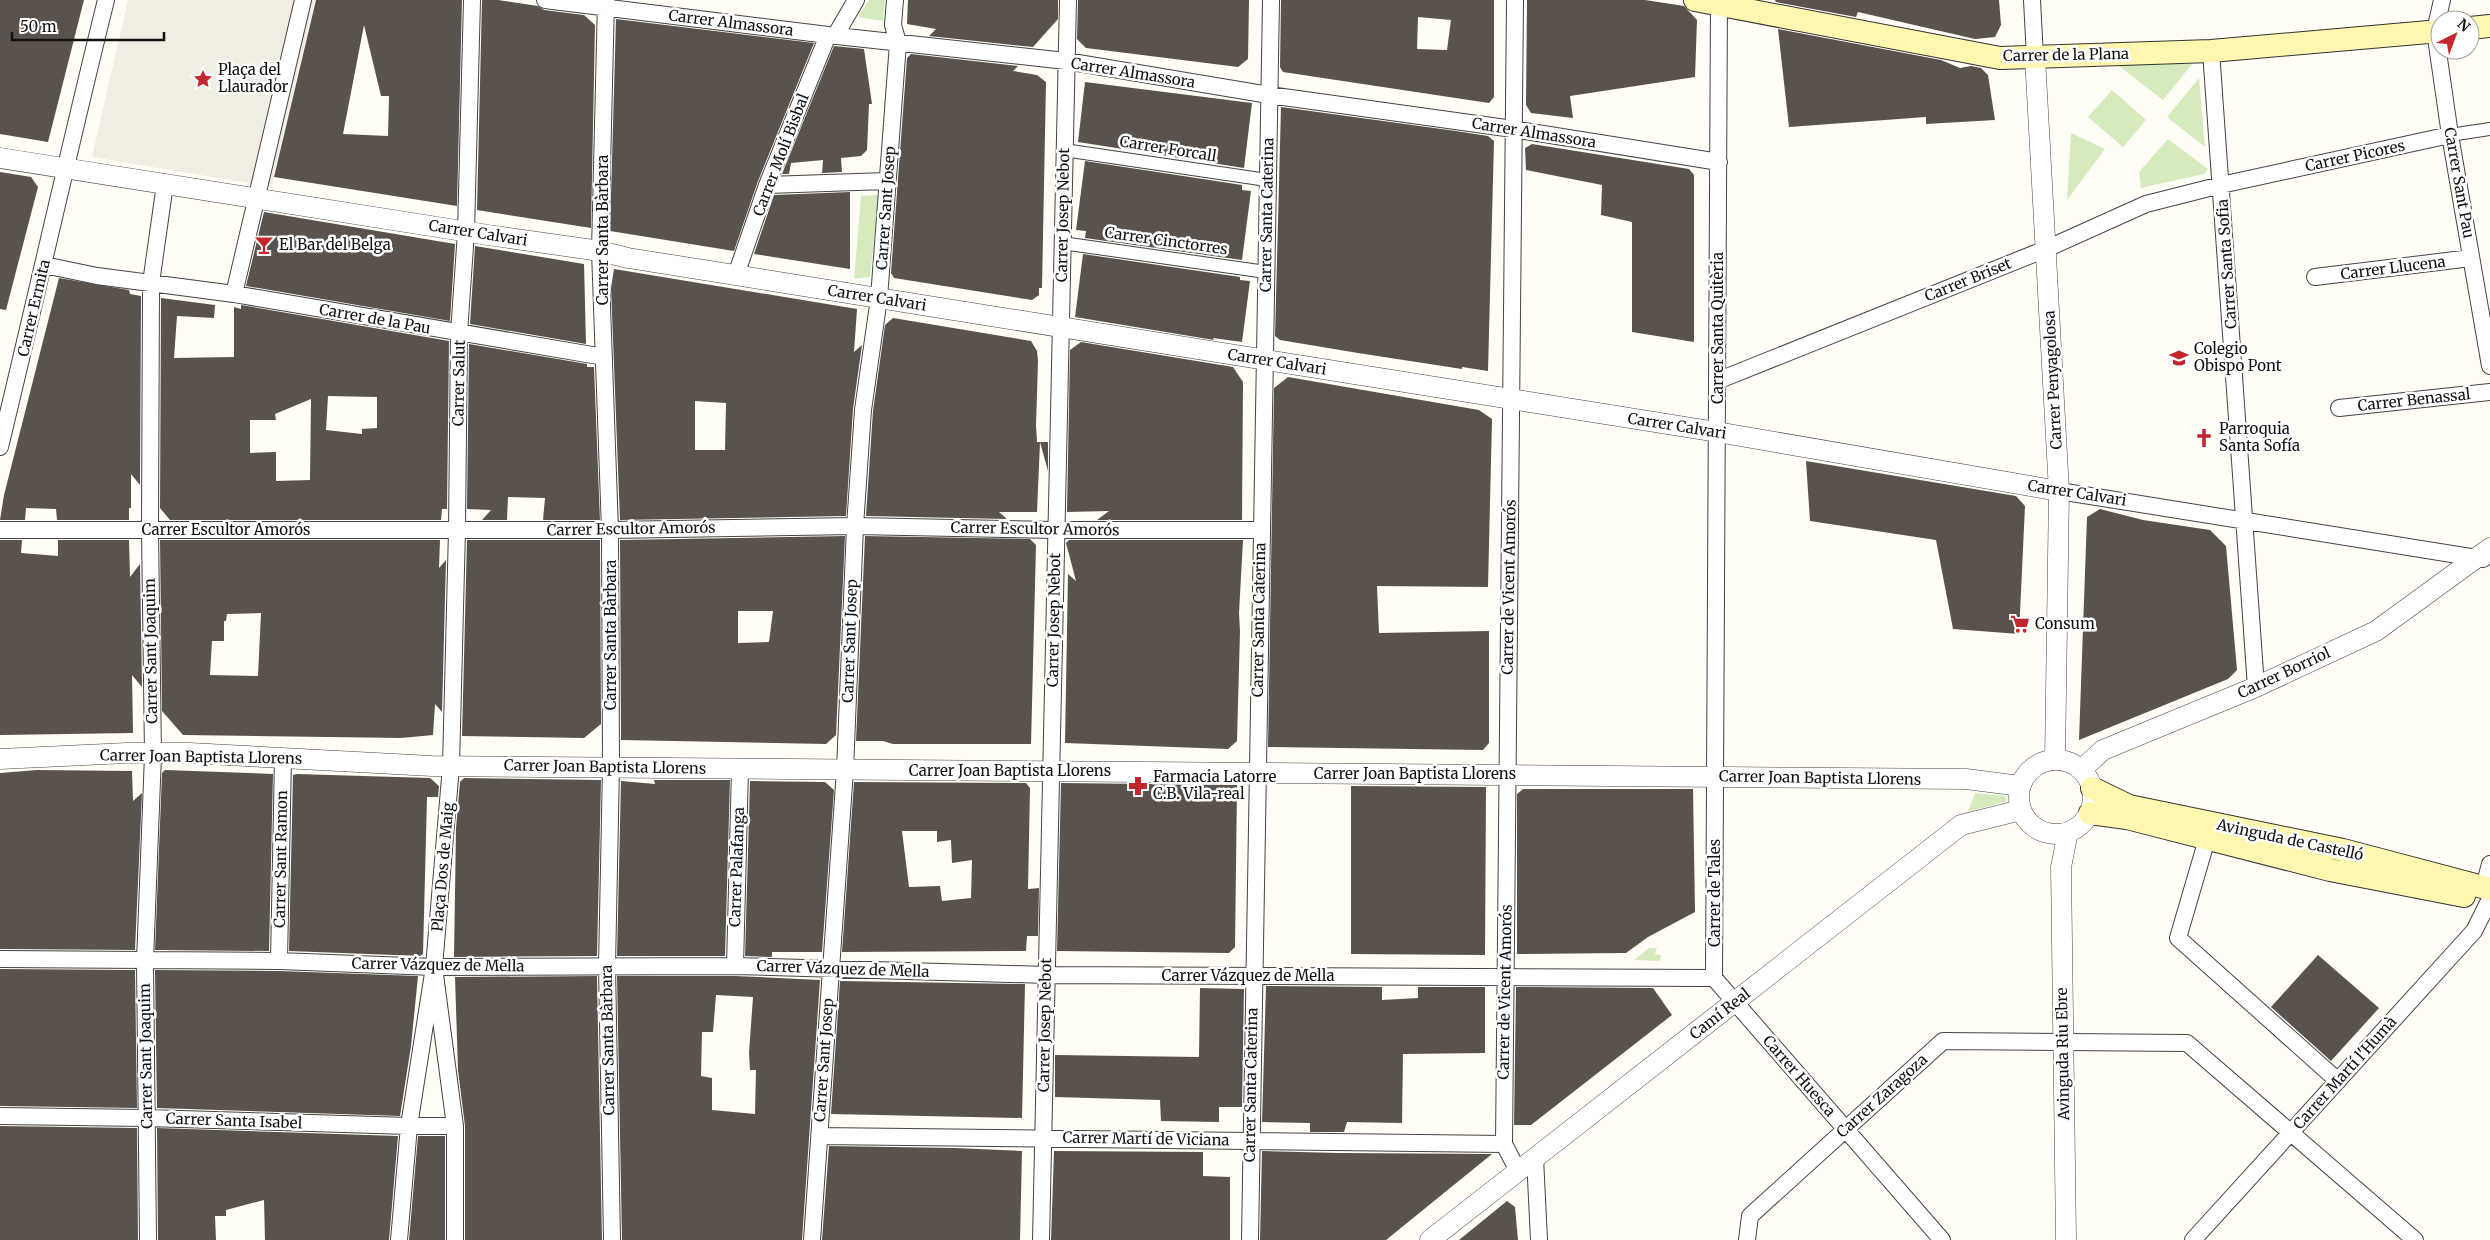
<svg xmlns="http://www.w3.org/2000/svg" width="2490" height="1240" font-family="Merriweather,serif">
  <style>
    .green { fill: #d5ebbd }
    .plaza { fill: #f1ede2 }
    .building { fill: #5a524d; fill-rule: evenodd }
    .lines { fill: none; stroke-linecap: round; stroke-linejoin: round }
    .pedestrian-casing { stroke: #444; stroke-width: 14 }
    .minor-casing { stroke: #444; stroke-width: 18 }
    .tertiary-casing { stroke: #444; stroke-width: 21 }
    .secondary-casing { stroke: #333; stroke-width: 24 }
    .pedestrian { stroke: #fff; stroke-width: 12 }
    .minor { stroke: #fff; stroke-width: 16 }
    .tertiary { stroke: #fff; stroke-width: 20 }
    .secondary { stroke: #fff6b0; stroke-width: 22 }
    .labels { text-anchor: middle; stroke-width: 5; stroke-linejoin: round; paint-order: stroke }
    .street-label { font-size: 15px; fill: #111; stroke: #fff }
    .poi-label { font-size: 15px; fill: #111; stroke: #fff; text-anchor: start }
  </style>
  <rect width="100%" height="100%" fill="#fffdf5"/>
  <path class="green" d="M869,0h16l-2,21 -25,-4z
    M2115,63l77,1 -29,36z
    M2199,78l6,69 -38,-30z
    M2112,90l34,30 -23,27 -35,-30z
    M2071,133l34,16 -38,51z
    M2168,139l40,30 -4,5 -63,14 -2,-16z
    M879,195l-9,82 -16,2 7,-83z
    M1975,793l30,3 2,5 -39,11z
    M1649,948h8l-2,6 6,1 -1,6 -26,-1z"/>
  <path class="plaza" d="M128,0h187l-44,187 -179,-30z"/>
  <path class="building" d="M0,0h84l-36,142 -48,-8z
    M316,0h146l-5,206 -183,-29zM364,25l17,71h8l-1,40 -45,-2z
    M482,0h16l40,6 6,4 40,5 11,10 -4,203 -114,-18z
    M908,0h150v19l-25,28 -104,-11 7,-7 -29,-5z
    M1078,0h171l-1,59 -10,8 -152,-19 -9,-9z
    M1281,0h213v97l-5,6 -206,-31 -3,-5zM1418,17l33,3 -4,30 -30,-1z
    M1527,0h118l39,6 13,14 -2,57 -125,19 3,22 -42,-5 -5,-8z
    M1775,0h224l2,25 -6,12 -20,2 -117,-27 -2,5 -80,-15z
    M616,19l198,24 -56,138 -24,70 -124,-20z
    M1778,29l163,31 19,8 11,-2 10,2 7,7 7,45 -69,4v-7l-137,10z
    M834,46l30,3 8,55h-3l-2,46 -6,6 -20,2 1,14 -20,1 1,-13 -32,3 -2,11h-7z
    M911,54l107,12 -5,5 24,4 9,7 -4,206h-3v7l-7,5 -138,-22 -3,-5 16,-215z
    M1085,82l167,21 -8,65 -166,-26z
    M1281,107l175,24 32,5 6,5 -6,230 -26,-4v2l-104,-16 -78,-13 -5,-4z
    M1532,144l157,25 5,6v167l-62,-10v-110l-31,-7 1,-30 -76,-15 -1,-22z
    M1085,161l157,24v5l9,1 -9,69 -157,-22 1,-7 -10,-1z
    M0,172l31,5 7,10 -32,123 -6,-1z
    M850,192v77l-96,-15 20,-59z
    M264,212l191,32 -5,77 -204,-35z
    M475,246l109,18 2,80 -116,-20z
    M1083,254l157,23v3l10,1 -8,61 -29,-4 1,2 -139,-23z
    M614,269l243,40 -3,43 8,-7 -9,64 -7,107 -226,4 -9,-232zM695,401l31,2 -1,47h-30z
    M59,278l70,12 1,4 11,2 -1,189 -9,-11v34h-2v12h-72l-1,-11 -30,-1 -1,12h-25l4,-25z
    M161,298l54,7 -1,13 -37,-2 -3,42 60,-1v-50l7,2v-4l208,36 -2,168h-5l-1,11h-271l-10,-12zM328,396l49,1v31l-15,1v5l-36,-4zM311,399l-1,81 -34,1v-29l-26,1v-33h26l-1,-6z
    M893,318l138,23 6,10 1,10 -2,64 1,17h3l-3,70h-38l8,7 -141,-3 7,-105 12,-86z
    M1081,342l152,25 10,15 -1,138h-145l12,-9 -42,1 3,-162z
    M469,344l118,20v3h7l6,153h-57l2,-22 -37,-1 -1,23h-25l9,-10 -24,-1z
    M1288,377l191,33 13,9 -4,168 -111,-1 2,47 110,-2v112l-6,7 -215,-3 6,-359z
    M1040,442h8v29z
    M1806,461l210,35 9,10 -6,128 -66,-5 -17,-89 -126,-19z
    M2100,509l43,11 67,10 16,16 11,124 -9,9 -149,61 8,-223z
    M845,536l-9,199 -10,9 -205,-4 -1,-200zM738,611h35l-4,31 -31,1z
    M865,536l165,3 6,6 -5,199h-138l-10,-3h-27z
    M0,540h22l-1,13 37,3v-16h71l1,37 10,-13 2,123 -10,-12 1,58 -133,2z
    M160,540h280l-1,28 7,-8 -4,152 -7,-8 -2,31 -32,3 -218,-3 -21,-24zM261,613l-3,63 -48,-1 2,-34h12v-20h2l1,-7z
    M467,540h133l1,184 -17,14 -122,-2z
    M1069,540h174l-4,73 1,18 -3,110 -9,8 -163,-6 3,-169 8,7 -10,-38z
    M37,770l95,1 1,30 9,-8 -7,157 -135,-1v-176z
    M165,770l108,4 -4,177 -114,-1 7,-177z
    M297,774l133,4 9,8 -1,11h-11l-4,157 -3,2 -131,-5 4,-176z
    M464,778l137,2 -4,176 -143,1 2,-129 4,-46z
    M654,780h76l-5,176h-108l4,-175 34,3z
    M750,781l75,1 9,8 -12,162h-50v5l-27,-1z
    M854,782l172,1 4,5 -2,101 11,-1 -1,48h-11l-1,15 -184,1zM902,831h35v11l14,-2 1,23 20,-3 -1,38 -29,3 -2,-15 -31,1z
    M1061,783l176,2 -2,162 -6,6 -172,-2z
    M1351,786l135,1 -1,168 -134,-1z
    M1523,789h170l2,123 -47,25 -22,16 -109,1v-160z
    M2318,955l61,53 -48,53 -60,-54z
    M0,969l135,1 2,138 -137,-2z
    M155,970l124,1 139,5 -7,70 -11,70 -243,-8z
    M597,976l5,264h-137v-114l-7,-56 -3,-93z
    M617,976h118l85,4 -18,260h-180zM716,995l37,2 -4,56 1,17h6l-1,44 -43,-4v-32l-11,-2 1,-44h11z
    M840,981l185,3 -3,134 -191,-4z
    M1266,986l116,1v13l36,-2v-11h67v66l-82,1 -1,69 -55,-1 -3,10h-34v-9l-48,-1z
    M1516,987l137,1 19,27 -141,110h-17z
    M1200,988l44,1 -2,118h-23v15l-58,-1 -1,-21 -105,-3v-42l144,2z
    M0,1126l137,2 1,112h-138z
    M157,1128l241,8 -9,104h-124l-1,-40 -38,10v6h-11l1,24h-58z
    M418,1136h27v104h-36z
    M829,1146l126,2 67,3 -2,89h-198z
    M1054,1151l149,1v24l27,1v63h-179z
    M1262,1151l77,2 153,1 -106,86h-126z
    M1507,1201l8,6 3,33h-59z"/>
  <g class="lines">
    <g class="pedestrian-casing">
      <path id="pedestrian" d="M2450,135l40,-6
        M1064,150l203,30
        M1062,243l204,29"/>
    </g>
    <g class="minor-casing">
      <path id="minor" d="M545,0l283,35 238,26 203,34 244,34 206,33
        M606,0l-6,251 10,279 1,237 -4,199 5,274
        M1515,0l-11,1144 14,27
        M1719,0l-5,978 228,262
        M2032,0l3,57
        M2442,0l-7,31 15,104 40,231
        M835,36l21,-36
        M2211,51l45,636
        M767,185l120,-4
        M44,265l53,11 137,18 370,63
        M736,275l31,-90 61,-150
        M2315,277l156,-19
        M234,294l69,-294
        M1717,381l329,-132 100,-45 75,-19 229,-50
        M2339,408l151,-16
        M0,447c36,-149 69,-298 106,-447
        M2059,491l424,68
        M0,530h610l245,-4 201,4h205
        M2207,839l-29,99 160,143
        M2484,887l6,-23
        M0,959l279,2 155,6 301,-1 312,9 667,3
        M279,961l4,-204
        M735,966l5,-197
        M434,967l21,159h-46l25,-159 17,-201 6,-236 2,-197 7,-101 6,-232
        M0,1116l147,2 262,8 -10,114
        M455,1126v114
        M819,1136l685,8
        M1535,1158l4,82
        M148,1240l-3,-279 8,-206 -3,-225 1,-247 14,-99
        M812,1240l33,-470 10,-244 8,-116 16,-112 19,-255 -5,-18 2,-25
        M1041,1240l27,-1240
        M1250,1240l21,-1240
        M1747,1240l3,-24 193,-175 244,2 228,197
        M2193,1240l281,-309 15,-30"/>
    </g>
    <g class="tertiary-casing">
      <path id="tertiary" d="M2035,57l24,434 -4,269
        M0,158l488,77 112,16 28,7 1089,174 342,59
        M0,759l127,-6h63l242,13 1534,13 55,7
        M2019 797a37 37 0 1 1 74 0a37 37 0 1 1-74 0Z
        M2081,770l22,-20 153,-63 120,-56 114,-83
        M1430,1240l531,-415 60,-15
        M2066,1240l-5,-373 7,-35"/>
    </g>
    <g class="secondary-casing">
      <path id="secondary" d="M1695,0l305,58 211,-7 229,-20
        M2470,28l20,-2
        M2092,788l37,18 214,44 147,39
        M2090,813l37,5 203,52 134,26"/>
    </g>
    <use href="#pedestrian" class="pedestrian"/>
    <use href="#minor" class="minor"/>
    <use href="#tertiary" class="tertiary"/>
    <use href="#secondary" class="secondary"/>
  </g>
  <defs>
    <g id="sight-bare" transform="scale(1.5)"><path d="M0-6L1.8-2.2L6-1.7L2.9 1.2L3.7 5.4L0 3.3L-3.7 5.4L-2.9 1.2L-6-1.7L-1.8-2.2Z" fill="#c4262e" stroke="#fff" stroke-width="2.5" paint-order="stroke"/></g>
    <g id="bar-bare" transform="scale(1.5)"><path d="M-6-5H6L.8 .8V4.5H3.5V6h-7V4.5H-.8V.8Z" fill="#c4262e" stroke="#fff" stroke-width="2.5" paint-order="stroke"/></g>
    <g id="school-bare" transform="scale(1.5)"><path d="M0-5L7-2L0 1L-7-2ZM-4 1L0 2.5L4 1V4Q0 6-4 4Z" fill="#c4262e" stroke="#fff" stroke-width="2.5" paint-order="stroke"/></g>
    <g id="church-bare" transform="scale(1.5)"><path d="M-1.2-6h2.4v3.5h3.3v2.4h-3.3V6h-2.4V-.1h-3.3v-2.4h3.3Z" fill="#c4262e" stroke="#fff" stroke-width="2.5" paint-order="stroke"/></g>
    <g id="supermarket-bare" transform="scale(1.5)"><path d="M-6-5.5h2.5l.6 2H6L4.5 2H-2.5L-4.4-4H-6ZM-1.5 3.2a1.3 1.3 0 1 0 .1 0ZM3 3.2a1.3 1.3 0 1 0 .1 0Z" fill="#c4262e" stroke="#fff" stroke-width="2.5" paint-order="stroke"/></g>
    <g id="pharmacy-bare" transform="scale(1.5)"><path d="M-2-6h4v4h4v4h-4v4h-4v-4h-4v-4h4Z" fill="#c4262e" stroke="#fff" stroke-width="2.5" paint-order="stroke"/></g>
  </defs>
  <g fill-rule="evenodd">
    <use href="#sight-bare" x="203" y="79"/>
    <use href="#bar-bare" x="264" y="245"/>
    <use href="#school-bare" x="2179" y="358"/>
    <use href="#church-bare" x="2204" y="438"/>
    <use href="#supermarket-bare" x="2020" y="624"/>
    <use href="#pharmacy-bare" x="1138" y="786"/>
  </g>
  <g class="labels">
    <g class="street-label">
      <text transform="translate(731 23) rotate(7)" y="5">Carrer Almassora</text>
      <text transform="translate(2066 55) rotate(-1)" y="5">Carrer de la Plana</text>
      <text transform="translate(1133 73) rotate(9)" y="5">Carrer Almassora</text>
      <text transform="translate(1534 133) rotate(9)" y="5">Carrer Almassora</text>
      <text transform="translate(1168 149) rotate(9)" y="5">Carrer Forcall</text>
      <text transform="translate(781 155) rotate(-69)" y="5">Carrer Molí Bisbal</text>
      <text transform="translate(2355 156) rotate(-12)" y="5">Carrer Picores</text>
      <text transform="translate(2459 183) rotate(80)" y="5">Carrer Sant Pau</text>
      <text transform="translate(886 208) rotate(-86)" y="5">Carrer Sant Josep</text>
      <text transform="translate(1063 215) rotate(-89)" y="5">Carrer Josep Nebot</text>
      <text transform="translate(1267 215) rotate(-89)" y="5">Carrer Santa Caterina</text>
      <text transform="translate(603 230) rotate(-90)" y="5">Carrer Santa Bàrbara</text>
      <text transform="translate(478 233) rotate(9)" y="5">Carrer Calvari</text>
      <text transform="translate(1166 241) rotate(8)" y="5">Carrer Cinctorres</text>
      <text transform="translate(2227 264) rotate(-94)" y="5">Carrer Santa Sofia</text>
      <text transform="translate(2393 268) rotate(-7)" y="5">Carrer Llucena</text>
      <text transform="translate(1968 280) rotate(-22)" y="5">Carrer Briset</text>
      <text transform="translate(877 298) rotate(9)" y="5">Carrer Calvari</text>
      <text transform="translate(34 308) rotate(-77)" y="5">Carrer Ermita</text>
      <text transform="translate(375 319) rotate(10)" y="5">Carrer de la Pau</text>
      <text transform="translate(1718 328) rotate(-90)" y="5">Carrer Santa Quitèria</text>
      <text transform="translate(1277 362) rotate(9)" y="5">Carrer Calvari</text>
      <text transform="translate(2053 380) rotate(-93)" y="5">Carrer Penyagolosa</text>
      <text transform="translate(459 383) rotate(-89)" y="5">Carrer Salut</text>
      <text transform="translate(2414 400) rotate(-6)" y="5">Carrer Benassal</text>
      <text transform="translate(1677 426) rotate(9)" y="5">Carrer Calvari</text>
      <text transform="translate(2077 493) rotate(9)" y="5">Carrer Calvari</text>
      <text transform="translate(631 529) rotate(-1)" y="5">Carrer Escultor Amorós</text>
      <text transform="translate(1035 529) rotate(1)" y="5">Carrer Escultor Amorós</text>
      <text x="226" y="535">Carrer Escultor Amorós</text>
      <text transform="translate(1509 587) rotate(-89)" y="5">Carrer de Vicent Amorós</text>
      <text transform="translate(1054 620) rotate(-89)" y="5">Carrer Josep Nebot</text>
      <text transform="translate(1259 620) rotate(-89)" y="5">Carrer Santa Caterina</text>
      <text transform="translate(611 635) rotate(-90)" y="5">Carrer Santa Bàrbara</text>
      <text transform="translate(850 641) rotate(-88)" y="5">Carrer Sant Josep</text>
      <text transform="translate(151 651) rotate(-91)" y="5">Carrer Sant Joaquim</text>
      <text transform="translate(2284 673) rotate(-25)" y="5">Carrer Borriol</text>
      <text transform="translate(201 757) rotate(1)" y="5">Carrer Joan Baptista Llorens</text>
      <text transform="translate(605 767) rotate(1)" y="5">Carrer Joan Baptista Llorens</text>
      <text x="1010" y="776">Carrer Joan Baptista Llorens</text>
      <text x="1415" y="779">Carrer Joan Baptista Llorens</text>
      <text transform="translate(1820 778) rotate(1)" y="5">Carrer Joan Baptista Llorens</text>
      <text transform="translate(2290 840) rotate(12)" y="5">Avinguda de Castelló</text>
      <text transform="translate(281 859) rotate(-89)" y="5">Carrer Sant Ramon</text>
      <text transform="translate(443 867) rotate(-85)" y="5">Plaça Dos de Maig</text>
      <text transform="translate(737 867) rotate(-88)" y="5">Carrer Palafanga</text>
      <text transform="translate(1715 893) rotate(-90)" y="5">Carrer de Tales</text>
      <text transform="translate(438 965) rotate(1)" y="5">Carrer Vázquez de Mella</text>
      <text transform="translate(843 969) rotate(2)" y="5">Carrer Vázquez de Mella</text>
      <text x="1248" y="981">Carrer Vázquez de Mella</text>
      <text transform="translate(1505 992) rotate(-89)" y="5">Carrer de Vicent Amorós</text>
      <text transform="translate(1720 1014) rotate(-38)" y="5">Camí Real</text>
      <text transform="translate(1045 1025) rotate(-89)" y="5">Carrer Josep Nebot</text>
      <text transform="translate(608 1040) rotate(-91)" y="5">Carrer Santa Bàrbara</text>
      <text transform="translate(2063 1054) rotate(-91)" y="5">Avinguda Riu Ebre</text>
      <text transform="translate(146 1056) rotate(-91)" y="5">Carrer Sant Joaquim</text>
      <text transform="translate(824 1060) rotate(-86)" y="5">Carrer Sant Josep</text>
      <text transform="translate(2345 1073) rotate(-48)" y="5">Carrer Martí l'Humà</text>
      <text transform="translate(1799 1076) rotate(49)" y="5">Carrer Huesca</text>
      <text transform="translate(1251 1085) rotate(-89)" y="5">Carrer Santa Caterina</text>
      <text transform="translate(1882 1096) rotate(-42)" y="5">Carrer Zaragoza</text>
      <text transform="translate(234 1121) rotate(2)" y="5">Carrer Santa Isabel</text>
      <text transform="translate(1146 1139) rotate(1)" y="5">Carrer Martí de Viciana</text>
    </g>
    <g class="poi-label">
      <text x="218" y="75">Plaça del<tspan x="218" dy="17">Llaurador</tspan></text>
      <text x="279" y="250">El Bar del Belga</text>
      <text x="2194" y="354">Colegio<tspan x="2194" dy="17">Obispo Pont</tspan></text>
      <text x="2219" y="434">Parroquia<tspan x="2219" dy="17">Santa Sofía</tspan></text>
      <text x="2035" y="629">Consum</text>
      <text x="1153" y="782">Farmacia Latorre<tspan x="1153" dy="17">C.B. Vila-real</tspan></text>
    </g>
  </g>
  <g transform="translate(2455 35) rotate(42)"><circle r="24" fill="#ffffff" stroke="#a0a0a0"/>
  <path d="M0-4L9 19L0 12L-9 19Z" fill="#c4262e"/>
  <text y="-8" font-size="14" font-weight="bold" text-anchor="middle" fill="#111111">N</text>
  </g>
  <path d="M12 32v8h152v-8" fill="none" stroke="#111111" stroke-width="2.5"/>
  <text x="20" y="32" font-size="15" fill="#111111" stroke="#ffffff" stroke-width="4" paint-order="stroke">50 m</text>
</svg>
